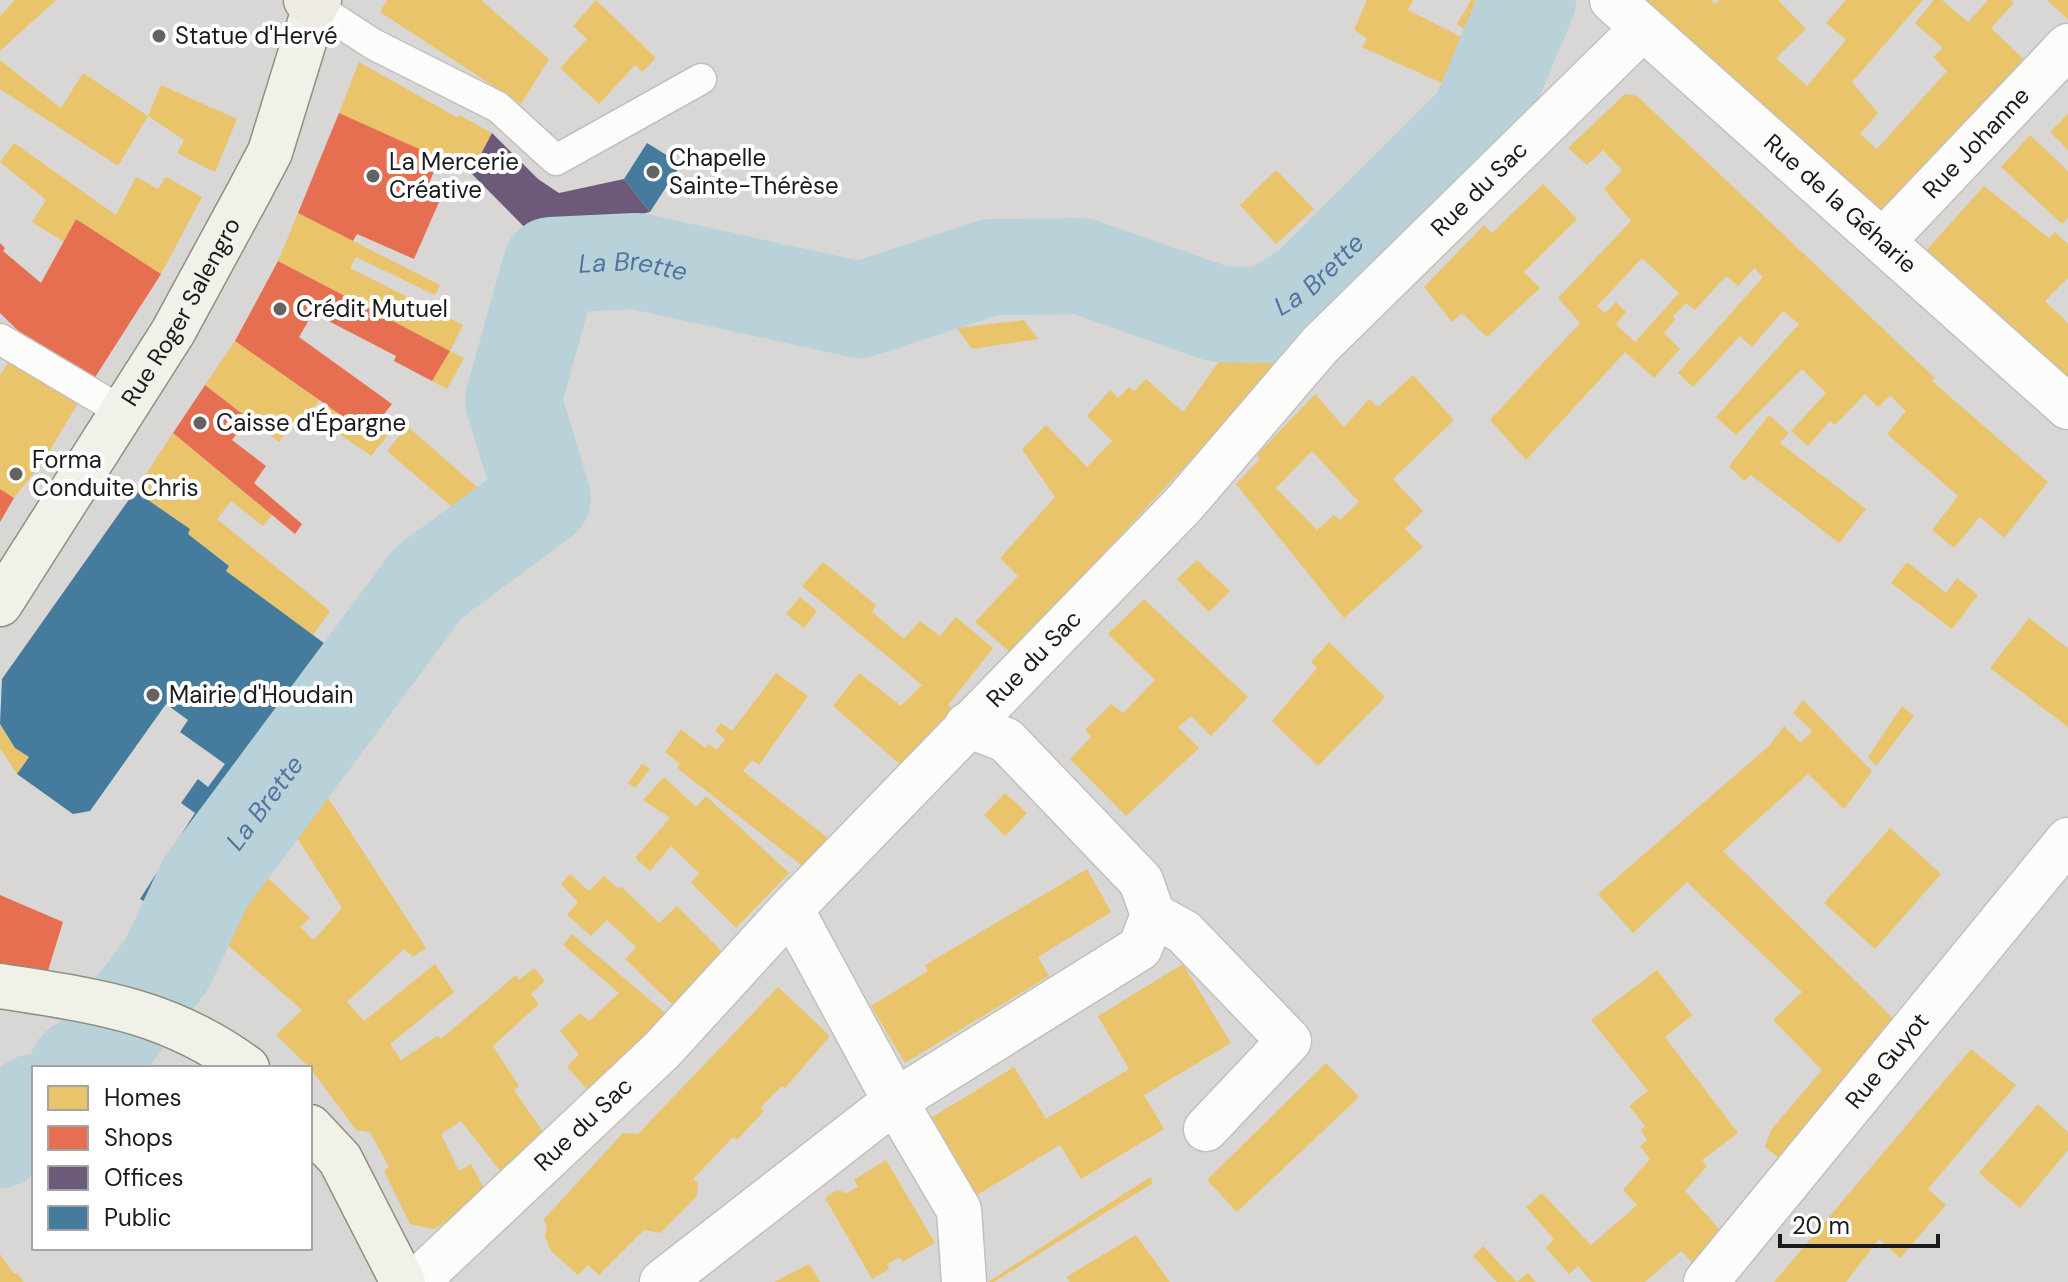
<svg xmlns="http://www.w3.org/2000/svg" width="2068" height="1282" font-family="'DM Sans',sans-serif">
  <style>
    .residential { fill: #d8d7d5; fill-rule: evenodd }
    .homes { fill: #e9c46a; fill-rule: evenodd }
    .shops { fill: #e76f51 }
    .offices { fill: #6d597a }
    .public { fill: #457b9d }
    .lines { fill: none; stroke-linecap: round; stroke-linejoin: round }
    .river { stroke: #b9d2da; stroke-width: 96 }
    .lane-casing { stroke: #c0c0be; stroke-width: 33 }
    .street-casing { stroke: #c0c0be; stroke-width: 47 }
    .secondary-casing { stroke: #8e917e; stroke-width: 47 }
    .primary-casing { stroke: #9d9683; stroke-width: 47 }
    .lane { stroke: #fcfcfb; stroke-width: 30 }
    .street { stroke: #fcfcfb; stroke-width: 44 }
    .secondary { stroke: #f0f1e9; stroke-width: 44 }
    .primary { stroke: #eeebe4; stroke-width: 44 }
    .poi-dot { fill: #636361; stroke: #fff; stroke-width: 3 }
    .labels { text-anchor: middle; stroke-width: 8; stroke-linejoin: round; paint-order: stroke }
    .poi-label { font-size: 24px; fill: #1b1b1b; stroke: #fff; text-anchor: start }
    .street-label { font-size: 24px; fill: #1b1b1b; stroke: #fff }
    .water-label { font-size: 26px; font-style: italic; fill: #5174a1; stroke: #fff }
  </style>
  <rect width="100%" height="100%" fill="#e9e8e4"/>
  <path class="residential" d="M0,0h2068v1282h-2068zM34,1068h276v180h-276z"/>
  <path class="homes" d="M15,0h41l-56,51v-35z
    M387,0h94l68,59 -28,45 -141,-92z
    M596,0l60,58 -14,14 -7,-7 -36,39 -39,-36 27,-29 -14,-13z
    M1367,0h46l-5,10 57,29 -19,46 -84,-38 5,-9 -13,-8z
    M1471,0h26l-28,32 -12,-8z
    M1639,0h72l4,4 4,-4h59l28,29 -30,29 31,28 39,-46 -20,-17 20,-23h77l-71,82 26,31 -18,21 17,15 70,-78 -14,-14 10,-9 -28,-25 19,-23h8l26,22 20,-22h23l3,3 -23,25 45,43 -147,152z
    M2047,0h21v19z
    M0,60l61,48 22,-35 65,43 13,-31 76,34 -22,53 -38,-19 7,-13 -36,-24 -30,50 -118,-77z
    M359,62l99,56 1,-3 33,18 -21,40 -132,-60z
    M1625,94l12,2 298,282 -3,3 116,101 -44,56 -24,-21 -26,31 -22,-18 26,-34 -71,-62 19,-23 -16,-15 -12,11 -13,-13 -30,31 -5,-4 -22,25 -17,-15 35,-38 -24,-24 -66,66 -20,-18 83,-93 -16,-13 -31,36 -12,-11 -47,51 -15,-14 85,-96 -9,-9 -16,18 -12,-10 -31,34 -9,-7 -13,13 2,4 -11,13 16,16 -26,29 -29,-26 -99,108 -36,-40 90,-97 -22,-25 73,-77 -27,-32 18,-19 -19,-20 -16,15 -19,-17zM1642,258l37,35 -44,49 -19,-18 10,-12 -10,-10 -11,11 -8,-7z
    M2068,114v36l-18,-18z
    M2030,135l38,36v47l-6,6 -61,-57z
    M14,143l102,72 20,-38 22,12 8,-12 36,20 -41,77 -85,-55 -12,23 -32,-20 14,-22 -46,-38z
    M1276,170l38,39 -38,35 -36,-39z
    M1543,184l34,35 -53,53 16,16 -53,49 -25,-24 -10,9 -28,-35 60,-62 8,8z
    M1984,186l65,52 6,-6 13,12v34l-23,23 23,22v54l-145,-123z
    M298,213l142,72 -5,10 -79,-38 -6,11 113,57 -13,26 -172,-90z
    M1024,320l14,19 -66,10 -15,-21z
    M235,341l85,59 -13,17 -6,-4 -22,29 -74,-57z
    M1232,343l47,22 -268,288 -36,-31 43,-46 -18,-18 55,-61 -33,-48 24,-24 41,42 25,-26 -25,-25 23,-26 8,8 11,-11 5,4 12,-12 37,33z
    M450,351l14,7 -17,31 -15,-8z
    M13,355l67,45 -36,60 -30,38 -14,-9v-114z
    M1413,375l41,45 -61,59 30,32 -18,18 18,18 -79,71 -108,-134 24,-25 -3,-4 58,-61 29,33 25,-28 9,8zM1312,451l47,51 -19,18 -6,-5 -17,15 -41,-42z
    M326,404l42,30 8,-11 13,11 -18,22 -55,-38z
    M1769,415l20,18 -9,10 86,66 -27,34 -88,-68 -7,6 -15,-15z
    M407,426l87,76 -21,23 -86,-74z
    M173,433l99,82 -9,11 -32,-25 -14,18 113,92 -17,24 -87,-64 3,-5 -41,-32 2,-5 -55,-38z
    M1197,560l33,31 -21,21 -32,-33z
    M823,562l53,43 -4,7 32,27 16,-18 20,15 16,-19 37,31 -45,57 6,6 -52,55 -69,-60 26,-33 42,33 21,-21 -120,-99z
    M1907,562l39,31 11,-15 21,17 -26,34 -61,-46z
    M800,597l17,14 -13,17 -18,-14z
    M1144,599l104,98 -37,39 -20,-20 -13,11 21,21 -73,68 -56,-57 21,-22 -6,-7 26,-26 12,9 32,-33 -47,-46z
    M2029,618l39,30v79l-78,-59z
    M1329,642l56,55 -67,69 -46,-45 45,-53 -6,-6z
    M776,673l32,23 -49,69 -7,-5 -9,11 86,68 -25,28 -127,-99 3,-4 -15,-12 16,-23 24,19 4,-4 8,6 8,-11 -10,-8 6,-8 11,8z
    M1803,700l69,71 -28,38 -36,-35 -85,77 177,174 -117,136 -18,-14 6,-17 51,-60 -49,-50 29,-28 -115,-110 -54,51 -35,-39 172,-149 14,-19 17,17 11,-12 -19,-18z
    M1902,706l12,10 -38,50 -8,-9z
    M0,725l15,23 14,9 -12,17 -17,-26z
    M642,764l8,5 -15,19 -7,-5z
    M664,777l32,30 10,-11 83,77 -53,55 -45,-45 8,-10 -28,-27 -21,25 -15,-13 35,-40 -27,-18z
    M1005,793l22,20 -22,23 -21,-21z
    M327,796l99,152 -13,9 -9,-8 -57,53 17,19 71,-57 19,28 -64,52 11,16 36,-24 4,3 75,-64 3,5 15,-12 11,13 -14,13 8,10 -46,42 26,40 -5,4 29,42 -42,40 -40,-51 -20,13 18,37 12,-7 13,24 -31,30 -19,11 -24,-5 -26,-53 5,-4 -19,-35 -14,-2 -46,-62 -34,-33 26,-25 -95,-83 8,-24 58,-76 18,18 -24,32 43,41 -10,9 14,13 28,-32 -54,-84z
    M1890,828l51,46 -66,75 -51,-46z
    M1087,869l24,43 -73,45 11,19 -144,87 -34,-57 57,-35 -3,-6z
    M570,874l19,17 15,-15 15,13 3,-2 37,36 18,-17 46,47 -50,52 -48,-46 11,-12 -29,-27 -16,16 -24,-21 11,-13 -17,-18z
    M572,934l98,83 -67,66 -5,-5 -11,11 -20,-22 12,-13 -19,-23 20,-18 9,8 30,-28 -56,-48z
    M1183,964l48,79 -87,52 20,34 -83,50 -21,-34 -88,53 -46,-77 88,-54 32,52 83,-50 -31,-53z
    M1657,970l35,45 -27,22 73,96 -36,27 5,6 -22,25 38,42 -28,32 -14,-14 -36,31h-53l-14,-16 -9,8 -23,-26 8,-9 -28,-32 16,-14 49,52 46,-40 -14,-15 27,-31 -10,-13 7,-6 -6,-10 4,-4 -16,-20 19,-15 -57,-71z
    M778,987l52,49 -45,52 -3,-2 -21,21 3,4 -27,29 -4,-3 -40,42 5,4 -1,13 -37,37 -16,-3 -45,45 -11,-10 -10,10 -27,-24 -6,-14 2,-12 -4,-5 80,-87 15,1z
    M1971,1049l45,36 -88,104 18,16 -46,53 -21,-19 -33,43h-72z
    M1326,1063l33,34 -122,115 -30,-32z
    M0,1071l25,22 -25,28z
    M2038,1104l30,28v18l-48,58 -41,-35z
    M34,1144v20l-9,-10z
    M886,1160l49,83 -33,19 -2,-5 -13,7 2,5 -17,10 -47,-81 12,-8 10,3 11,-6 -4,-7z
    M1150,1177l3,6 -159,99h-6z
    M1136,1235l34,47h-100l-4,-5z
    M1483,1246l34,36 11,-9 8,9h-39l-24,-26z
    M0,1254l14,20 3,-1 7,9h-24z
    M810,1265l10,17h-46l33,-17z"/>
  <path class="shops" d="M339,113l100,45 -14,36 14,8 -25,57 -57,-25 -4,7 -55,-28z
    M76,219l85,55 -69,108 -48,-26 -44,-43v-70l5,5 -2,3 38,32z
    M278,261l172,90 -18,30 -38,-20 2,-5 -83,-43 -14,24 93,67 -24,30 -133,-93z
    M205,385l44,34 -17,21 34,26 -12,17 48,41 -7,10 -122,-101z
    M0,489l14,9 -14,24z
    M0,895l63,27 -16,52 -47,-11z"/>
  <path class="offices" d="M492,133l46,46 21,14 65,-14 26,33 -114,27 -65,-66z"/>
  <path class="public" d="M647,143l34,21 -31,48 -26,-33z
    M135,491l55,38 -2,5 41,32 -3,5 110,81 -119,175 3,2 -39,60 -10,27 -31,-17 55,-86 -14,-10 17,-24 10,8 17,-23 -45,-32 8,-12 -22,-16 -76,107 -17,3 -56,-40 12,-17 -14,-9 -15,-24 2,-45z"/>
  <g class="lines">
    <g class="river">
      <path id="s1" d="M77,1068l22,-15 68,-89 38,-81 224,-301 114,-84 -30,-98 38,-135 85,-4 224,49 131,-43 90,-1 137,48 48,1 41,-25 171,-170 50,-120"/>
      <path d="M0,1140l34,-38"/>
    </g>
    <g class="lane-casing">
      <path id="lane" d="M315,6l58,38 125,63 58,53 145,-81
        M0,339l121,72"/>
    </g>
    <g class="street-casing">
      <g id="street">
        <path id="s2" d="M1612,0l456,407"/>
        <path id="s3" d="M1884,240l184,-194"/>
        <path d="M791,909l104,192 245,-153 13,-33 -12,-34 -135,-141 -39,-15"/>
        <path d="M1153,915l31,17 105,109 -83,88"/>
        <path id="s4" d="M416,1282l246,-232 129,-141 392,-404 137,-160 322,-316"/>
        <path d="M662,1282l233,-181 64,109 5,72"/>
        <path id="s5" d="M1706,1282l362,-442"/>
      </g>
    </g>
    <g class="secondary-casing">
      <g id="secondary">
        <path id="s6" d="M0,604l173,-272 76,-140 21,-40 45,-146"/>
        <path d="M0,986c95,15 167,23 247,82"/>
        <path d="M310,1127l30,32 63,123"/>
      </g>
    </g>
    <g class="primary-casing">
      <path id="primary" d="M306,0l9,6 4,-6"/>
    </g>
    <use href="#lane" class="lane"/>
    <use href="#street" class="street"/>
    <use href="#secondary" class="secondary"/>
    <use href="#primary" class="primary"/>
  </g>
  <g class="poi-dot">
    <circle cx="159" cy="36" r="8"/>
    <circle cx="653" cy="172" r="8"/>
    <circle cx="373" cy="176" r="8"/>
    <circle cx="280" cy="309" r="8"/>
    <circle cx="200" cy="423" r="8"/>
    <circle cx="16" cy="474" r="8"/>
    <circle cx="153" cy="695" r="8"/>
  </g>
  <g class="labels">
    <g class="poi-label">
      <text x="175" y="44">Statue d'Hervé</text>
      <text x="669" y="166">Chapelle<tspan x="669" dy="28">Sainte-Thérèse</tspan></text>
      <text x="389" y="170">La Mercerie<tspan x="389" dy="28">Créative</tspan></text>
      <text x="296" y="317">Crédit Mutuel</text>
      <text x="216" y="431">Caisse d'Épargne</text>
      <text x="32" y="468">Forma<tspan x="32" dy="28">Conduite Chris</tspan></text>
      <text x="169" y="703">Mairie d'Houdain</text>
    </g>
    <g class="street-label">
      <text dy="8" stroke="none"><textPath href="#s3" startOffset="134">Rue Johanne</textPath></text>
      <text dy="8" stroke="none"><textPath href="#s4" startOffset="1526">Rue du Sac</textPath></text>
      <text dy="8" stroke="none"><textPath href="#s2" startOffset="306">Rue de la Géharie</textPath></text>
      <text dy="8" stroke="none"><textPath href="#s6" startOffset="344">Rue Roger Salengro</textPath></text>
      <text dy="8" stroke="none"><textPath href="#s4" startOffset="878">Rue du Sac</textPath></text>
      <text dy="8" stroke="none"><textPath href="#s5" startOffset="286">Rue Guyot</textPath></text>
      <text dy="8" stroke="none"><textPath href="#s4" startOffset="230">Rue du Sac</textPath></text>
    </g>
    <g class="water-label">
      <text dy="9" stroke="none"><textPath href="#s1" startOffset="1070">La Brette</textPath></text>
      <text dy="9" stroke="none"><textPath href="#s1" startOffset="1790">La Brette</textPath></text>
      <text dy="9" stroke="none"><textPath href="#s1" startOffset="328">La Brette</textPath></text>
    </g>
  </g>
  <rect x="32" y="1066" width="280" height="184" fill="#ffffff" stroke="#a4a4a4" stroke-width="2"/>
  <rect x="48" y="1086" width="40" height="24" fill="#e9c46a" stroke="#a4a4a4" stroke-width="2"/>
  <text x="104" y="1106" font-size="24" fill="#1b1b1b">Homes</text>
  <rect x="48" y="1126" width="40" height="24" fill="#e76f51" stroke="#a4a4a4" stroke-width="2"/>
  <text x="104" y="1146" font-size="24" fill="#1b1b1b">Shops</text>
  <rect x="48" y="1166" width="40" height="24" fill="#6d597a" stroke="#a4a4a4" stroke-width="2"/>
  <text x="104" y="1186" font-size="24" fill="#1b1b1b">Offices</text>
  <rect x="48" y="1206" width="40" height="24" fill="#457b9d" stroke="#a4a4a4" stroke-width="2"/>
  <text x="104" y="1226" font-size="24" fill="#1b1b1b">Public</text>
  <path d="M1780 1234v12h158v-12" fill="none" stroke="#1b1b1b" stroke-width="4"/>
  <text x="1792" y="1234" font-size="24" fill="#1b1b1b" stroke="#ffffff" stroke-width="6" paint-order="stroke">20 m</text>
</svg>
